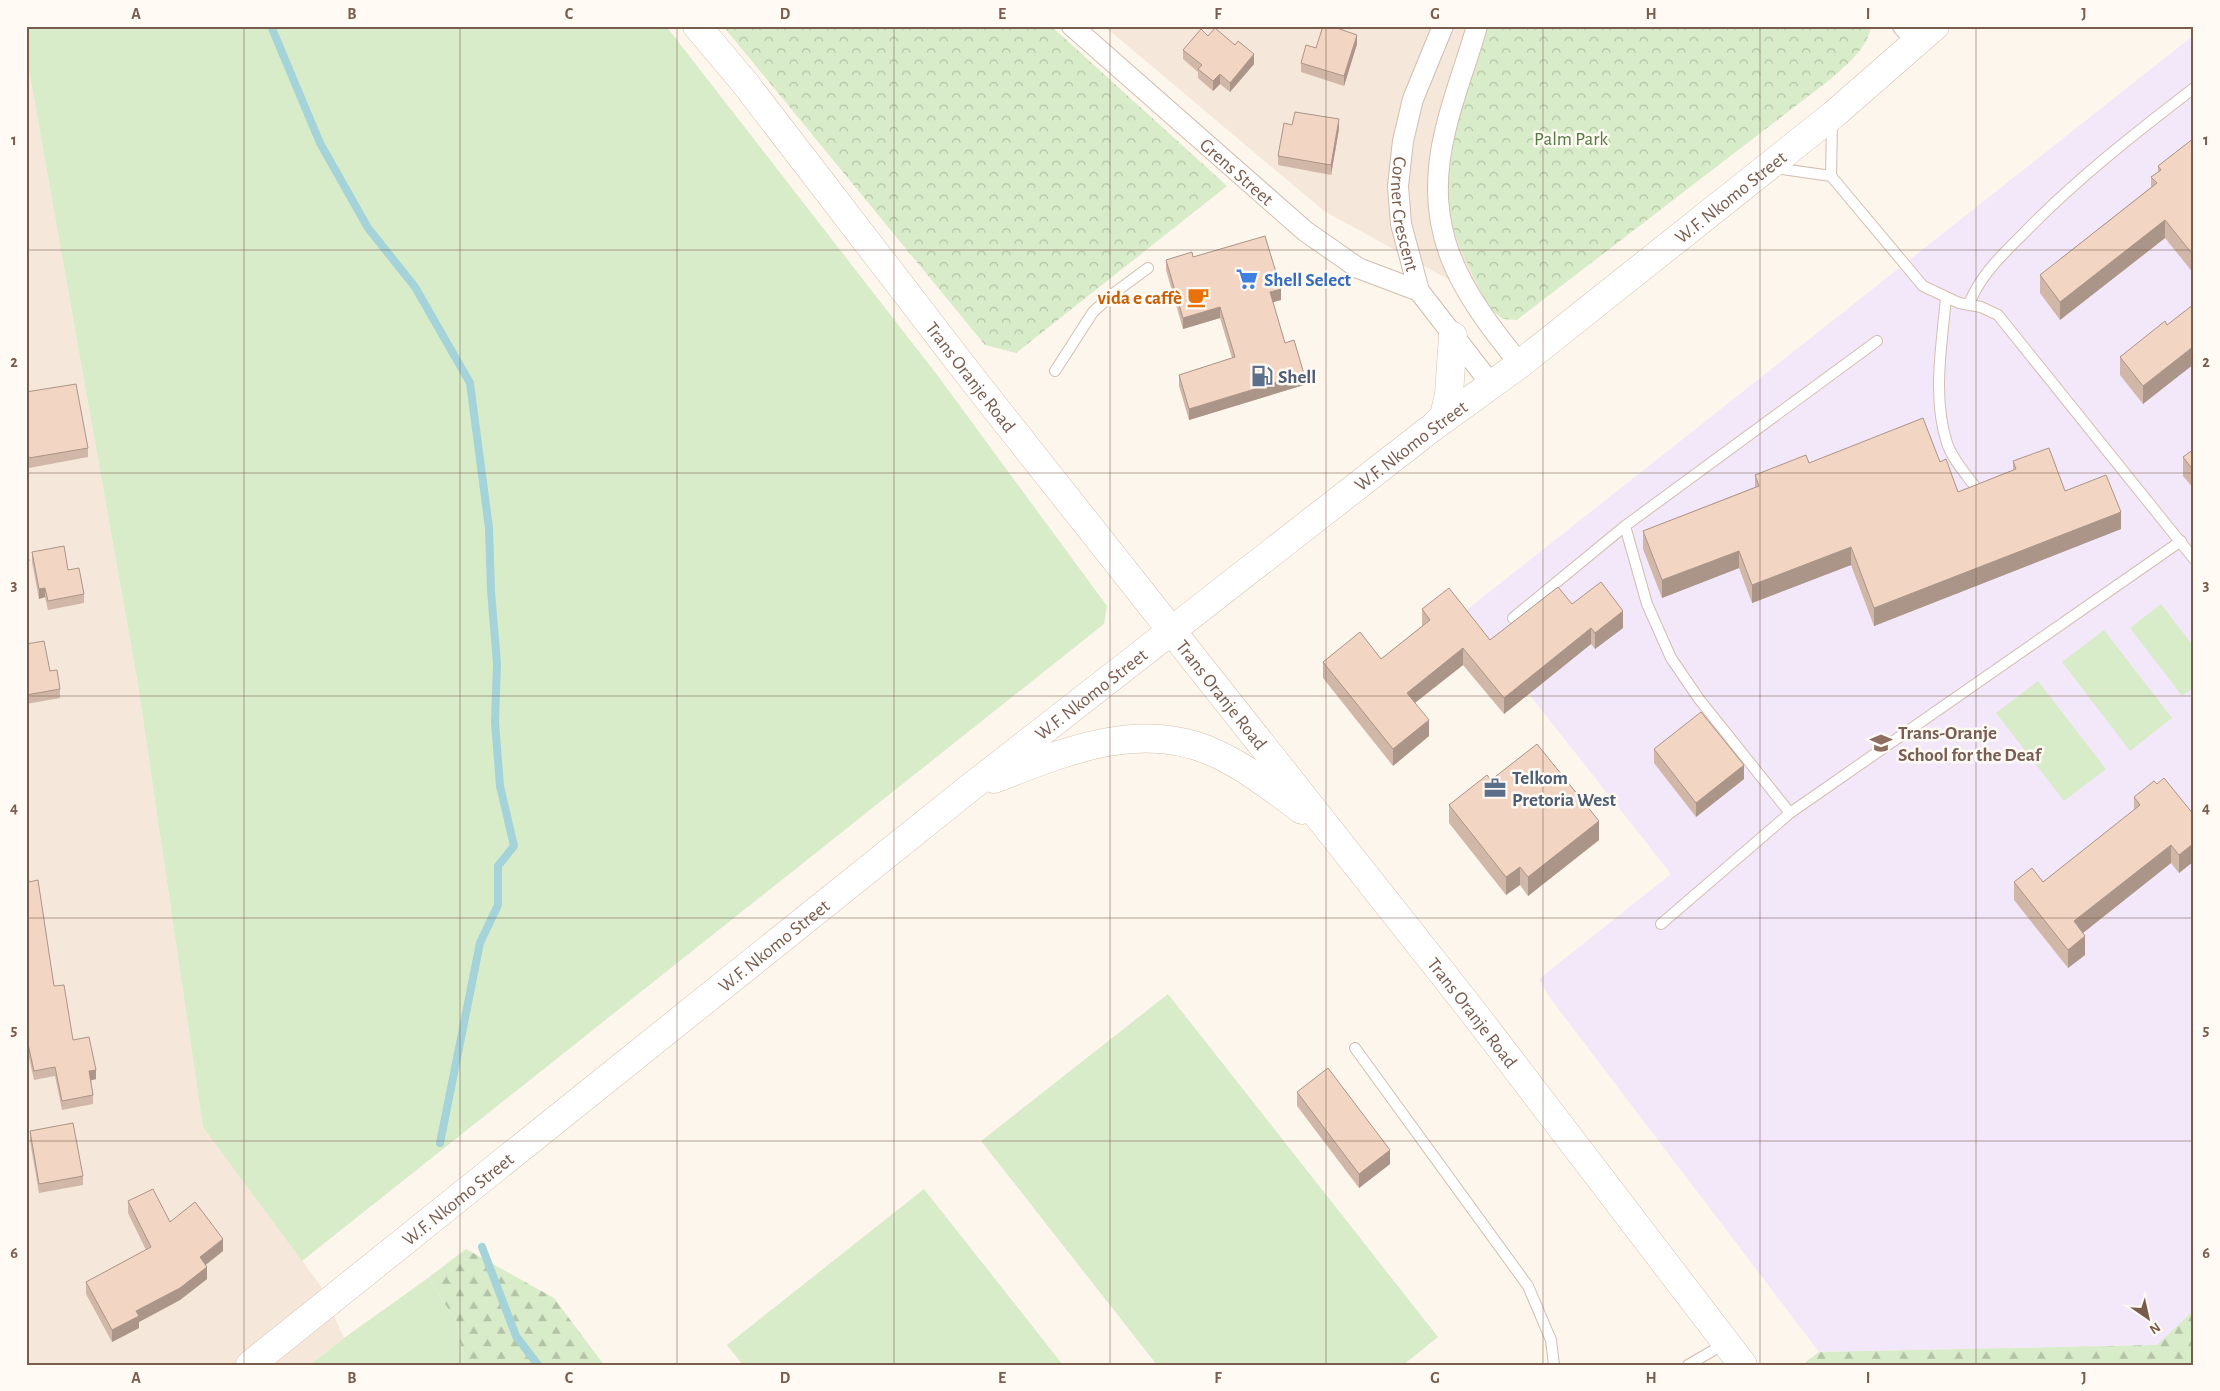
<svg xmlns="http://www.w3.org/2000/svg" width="2220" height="1391" font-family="'Alegreya Sans',sans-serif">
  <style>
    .residential { fill: #f5e8da }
    .education { fill: #f3e8fa }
    .green { fill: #d8ecc9 }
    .forest { fill: url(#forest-firs) }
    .park { fill: url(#park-crowns) }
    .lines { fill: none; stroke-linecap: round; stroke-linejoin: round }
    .stream { stroke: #a5d3da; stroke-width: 8 }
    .service-casing { stroke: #d1beb0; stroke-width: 12 }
    .minor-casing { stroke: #d1beb0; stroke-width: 22 }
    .secondary-casing { stroke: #d6c0b0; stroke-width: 29 }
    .service { stroke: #fff; stroke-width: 10 }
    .minor { stroke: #fff; stroke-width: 20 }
    .secondary { stroke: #fff; stroke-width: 28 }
    .wall { fill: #d1b7a8 }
    .shaded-wall { fill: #aa9588 }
    .building { fill: #f3d5c3; stroke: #aa9588 }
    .grid { fill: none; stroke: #7a5c4d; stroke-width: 1; stroke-opacity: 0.55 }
    .labels { text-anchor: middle; stroke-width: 5; stroke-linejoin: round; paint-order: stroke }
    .park-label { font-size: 19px; fill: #537a41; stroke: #fffaf3 }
    .street-label { font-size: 19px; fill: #7a5c4d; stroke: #fffaf3 }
    .shop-label { font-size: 19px; font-weight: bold; fill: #366cbe; stroke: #fffaf3; text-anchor: start }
    .food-label { font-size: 19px; font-weight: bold; fill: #c56008; stroke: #fffaf3; text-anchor: end }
    .service-label { font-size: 19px; font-weight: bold; fill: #4e5e75; stroke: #fffaf3; text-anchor: start }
    .education-label { font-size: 19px; font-weight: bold; fill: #785e54; stroke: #fffaf3; text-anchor: start }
    .neatline { fill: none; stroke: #7a5c4d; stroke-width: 2 }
    .grid-label { font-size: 16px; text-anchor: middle; font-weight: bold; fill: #7a5c4d }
  </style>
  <defs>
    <pattern id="forest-firs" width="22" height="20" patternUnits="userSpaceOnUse" patternTransform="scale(1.25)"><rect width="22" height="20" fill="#d8ecc9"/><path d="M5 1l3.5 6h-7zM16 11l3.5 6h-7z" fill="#b4c2a5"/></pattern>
    <pattern id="park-crowns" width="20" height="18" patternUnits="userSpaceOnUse" patternTransform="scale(1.25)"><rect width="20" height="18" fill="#d8ecc9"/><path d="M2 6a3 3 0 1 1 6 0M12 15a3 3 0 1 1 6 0" fill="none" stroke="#b4c2a5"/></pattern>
  </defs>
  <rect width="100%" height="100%" fill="#fdf6ec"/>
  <path class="residential" d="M1104,26h729l-349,273 -160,-88z
    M26,53l112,632 65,441 117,159 24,53 -34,27h-284z"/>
  <path class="education" d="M2194,35v1275l-36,35 -339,7 -269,-354 -11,-19 132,-105 -207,-262z"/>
  <path class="green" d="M26,26h640l272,350 169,230 -3,18 -802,637 -99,-134 -65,-442 -112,-632z
    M2161,604l33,43v40l-12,9 -52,-68z
    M2104,630l68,88 -42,33 -68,-89z
    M2038,681l68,88 -42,32 -68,-88z
    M1168,994l270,343 -35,28h-246l-176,-224z
    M924,1189l139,176h-320l-16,-20z
    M428,1278l29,44 7,43h-154l34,-27z"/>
  <path class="forest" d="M466,1249l88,49 50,67h-140l-7,-43 -29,-44z
    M2194,1310v55h-392l17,-13 338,-7z"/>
  <path class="park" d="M723,26h328l176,160 -211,167 -31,-8z
    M1488,26h383c-3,22 -24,38 -39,52l-315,242 -14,-1 -13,-10c-12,-24 -35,-66 -39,-91 -12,-68 20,-128 37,-192z"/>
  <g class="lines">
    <path class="stream" d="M271,26l49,117 48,85 47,59 55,96 19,145 2,63 6,72 -2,59 5,64 14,60 -16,20v39l-18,38 -40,200
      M482,1247l34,89 22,29"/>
    <g class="service-casing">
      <path id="service" d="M1832,122l-1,54 92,110 36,17 22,4 17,8 196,244
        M1775,168l56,8
        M1946,297c-4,47 -14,100 1,146 5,16 19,31 29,45
        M1969,304c11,-28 31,-47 52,-68 53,-55 113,-102 173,-148
        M1055,371l38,-59 21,-19 34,-25
        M1625,526l252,-185
        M1513,618l112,-92 22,78 24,54 28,41 91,114
        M1661,924l129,-111 391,-272
        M1355,1048l173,238 23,54 3,25
        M1688,1365l38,-22"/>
    </g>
    <g class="minor-casing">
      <g id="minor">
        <path id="s1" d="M1072,26l233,205 53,37 61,23"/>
        <path id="s2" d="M1443,26l-30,73 -10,42 -5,45 3,38 18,67 72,93"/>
        <path d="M1477,26c-10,36 -24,70 -32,106 -24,100 15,158 75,232"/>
        <path d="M1903,26l13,15"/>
      </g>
    </g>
    <g class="secondary-casing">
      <g id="secondary">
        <path id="s3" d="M697,26l47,56 230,299 496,627 273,357"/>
        <path d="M1436,424l8,-8 5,-22 4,-58"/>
        <path d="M994,779c70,-27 148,-61 223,-25 30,14 58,36 85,56"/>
        <path id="s4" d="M250,1365l717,-575 462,-360 91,-66 313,-249 102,-89"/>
      </g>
    </g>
    <use href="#service" class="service"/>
    <use href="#minor" class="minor"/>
    <use href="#secondary" class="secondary"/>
  </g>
  <path class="wall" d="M1208,36l46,28 -24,28 -10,-8 -7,7 -15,-13v-6l-15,-13v-9z
    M1357,44l-13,42 -43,-14v-9l15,-15z
    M1292,125l47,4 -8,46 -53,-10v-9z
    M2194,138v136l-29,-36 -105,82 -20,-27v-18l111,-88v-10l7,-5v-6z
    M1193,257l88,43 -8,2 12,41 19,42 -115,35 -10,-34v-11l53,-17 -12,-40 -37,11 -17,-59v-10z
    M2167,325l-24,79 -23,-29v-18z
    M26,392l62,56v9l-59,11 -3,-18z
    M2194,449v40l-11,-13v-19z
    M2013,461l52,30 56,38 -247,97 -23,-61 -99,38 -13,-35 -77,30 -19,-49v-18l112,-44v-12l54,-12 131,-1 18,30 55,-22z
    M26,546l3,15v14l-3,1z
    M32,552l36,18 16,24v9l-36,7 -3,-13 -6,2 -7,-37z
    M1572,604l51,24 -28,21 -4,-5 -87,70 -41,-49 -48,38 14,33 -36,30 -70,-88v-16l58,-3 41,-33v-17l68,31z
    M26,644l24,27 10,18v9l-34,6z
    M1654,749l90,30 -48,38 -42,-54z
    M1491,780l108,60 -71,56 -8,-11 -14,10 -57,-72v-18z
    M2157,784l37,31v46l-15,12 -8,-10 -88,70 2,22 -17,13 -54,-68v-18h29l91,-72v-13z
    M26,866l3,16 25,104 19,54 23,39 -5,1 2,15v9l-31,6 -7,-34 -21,4 -8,-36z
    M1297,1092l93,72 -31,24 -62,-82z
    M30,1131l53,45v9l-44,8 -9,-52z
    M128,1201l42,21 53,29 -17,14 1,14 -27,21 -41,22v6l-27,14 -26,-48v-12l60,-32 -18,-37z"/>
  <path class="shaded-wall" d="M1357,35v9l-13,42v-10z
    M1254,54v10l-24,28v-9z
    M1220,74v10l-7,7v-10z
    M1339,119v10l-8,46v-10z
    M2165,220v18l-105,82v-18z
    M1281,289v11l-11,3v-11z
    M1220,307v11l-37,11v-11z
    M2194,346v18l-51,40v-18z
    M1304,374v11l-115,35v-11z
    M2121,512v17l-247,97v-18z
    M1851,547v18l-99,38v-18z
    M1739,551v17l-77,30v-18z
    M45,588v9l-6,2v-10z
    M1623,611v17l-28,21v-16z
    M1591,628v16l-87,70v-16z
    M1463,648v17l-56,44v-16z
    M1429,720v16l-36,30v-17z
    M1744,765v14l-48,38v-14z
    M1599,821v19l-71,56v-19z
    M2194,843v18l-15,12v-18z
    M2171,845v18l-97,77v-19z
    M1520,867v18l-14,10v-18z
    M2085,936v19l-17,13v-18z
    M96,1070v9l-7,2v-10z
    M1390,1150v14l-31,24v-14z
    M223,1239v12l-23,18v-12z
    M207,1267v12l-27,21 -41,22v6l-27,14v-12l24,-19z"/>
  <path class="building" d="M1323,26h8l26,9 -13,41 -43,-13 5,-18 10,3z
    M1215,28l20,17 3,-4 16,13 -24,29 -10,-9 -7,7 -15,-12 4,-4 -19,-15 18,-21 7,7z
    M1295,112l44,7 -8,46 -53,-9 6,-33 8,2z
    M2194,138v118l-29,-36 -105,82 -20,-27 117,-92 -6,-6 10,-7 -3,-4z
    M1265,236l16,53 -11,3 15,51 9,-3 10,34 -115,35 -10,-34 56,-18 -15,-50 -37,11 -17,-58 26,-8 1,5z
    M2194,304v42l-51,40 -23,-29 45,-36 2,4z
    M76,384l12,64 -59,10 -3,-17v-49z
    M1923,418l17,44 6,-3 12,33 58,-23 -3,-8 36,-13 16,43 41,-16 15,37 -247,96 -23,-61 -99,38 -13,-34 -77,29 -19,-49 116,-45 -4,-11 51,-20 3,8z
    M2194,449v22l-11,-14z
    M26,546l3,15 -3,1z
    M64,546l4,24 11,-2 5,26 -36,7 -3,-13 -6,1 -7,-37z
    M1601,582l22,29 -28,22 -4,-5 -87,70 -41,-50 -56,45 22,27 -36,29 -70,-87 37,-30 21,27 49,-39 -8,-11 27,-21 41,52 68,-53 14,17z
    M44,641l6,30 7,-1 3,19 -34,6v-51z
    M1701,712l43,53 -48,38 -42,-54z
    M1537,744l62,77 -71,56 -8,-10 -14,10 -57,-72 38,-30 4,5z
    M2164,778l30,37v28l-15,12 -8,-10 -97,76 11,15 -17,14 -54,-68 18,-14 11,14 97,-77 -6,-8 20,-16 3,3z
    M26,866l3,16 9,-2 16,106 10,-1 9,55 16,-3 7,33 -7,1 4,24 -31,6 -7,-34 -21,4 -8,-36z
    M1328,1068l62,82 -31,24 -62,-82z
    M73,1123l10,53 -44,8 -9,-53z
    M153,1189l17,33 25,-20 28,37 -23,18 7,10 -27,21 -44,23 3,5 -27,14 -26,-48 65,-35 -23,-46z"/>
  <path class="grid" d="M244,26v1339M460,26v1339M677,26v1339M894,26v1339M1110,26v1339M1326,26v1339M1543,26v1339M1760,26v1339M1976,26v1339M26,250h2168M26,473h2168M26,696h2168M26,918h2168M26,1141h2168"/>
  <defs>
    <g id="supermarket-bare" transform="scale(1.725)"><path d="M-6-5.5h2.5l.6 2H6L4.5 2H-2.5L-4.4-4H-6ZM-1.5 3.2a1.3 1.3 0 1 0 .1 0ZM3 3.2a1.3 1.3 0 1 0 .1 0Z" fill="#3f7fe0" stroke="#fffaf3" stroke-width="2.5" paint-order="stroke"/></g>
    <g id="cafe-bare" transform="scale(1.725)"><path d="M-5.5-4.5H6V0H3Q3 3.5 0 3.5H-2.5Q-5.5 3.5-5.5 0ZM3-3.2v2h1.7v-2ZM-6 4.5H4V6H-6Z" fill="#e8710a" stroke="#fffaf3" stroke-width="2.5" paint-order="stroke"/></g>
    <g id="fuel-bare" transform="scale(1.725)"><path d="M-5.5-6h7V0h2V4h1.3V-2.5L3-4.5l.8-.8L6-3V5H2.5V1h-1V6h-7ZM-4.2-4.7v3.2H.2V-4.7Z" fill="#5c6f8a" stroke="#fffaf3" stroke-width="2.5" paint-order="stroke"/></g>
    <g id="school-bare" transform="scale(1.725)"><path d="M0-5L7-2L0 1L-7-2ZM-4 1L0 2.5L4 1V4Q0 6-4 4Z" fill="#8d6e63" stroke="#fffaf3" stroke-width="2.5" paint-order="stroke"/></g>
    <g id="office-bare" transform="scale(1.725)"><path d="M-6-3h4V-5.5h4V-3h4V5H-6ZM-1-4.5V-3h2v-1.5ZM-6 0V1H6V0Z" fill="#5c6f8a" stroke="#fffaf3" stroke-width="2.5" paint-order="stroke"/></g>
  </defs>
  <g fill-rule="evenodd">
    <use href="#supermarket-bare" x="1247" y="279"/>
    <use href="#cafe-bare" x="1198" y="297"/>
    <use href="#fuel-bare" x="1262" y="376"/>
    <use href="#school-bare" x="1881" y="743"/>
    <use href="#office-bare" x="1495" y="788"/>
  </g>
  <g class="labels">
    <g class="park-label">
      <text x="1571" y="145">Palm Park</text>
    </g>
    <g class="street-label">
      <text dy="7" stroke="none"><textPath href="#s1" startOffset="220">Grens Street</textPath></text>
      <text dy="7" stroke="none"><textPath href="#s4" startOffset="1886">W.F. Nkomo Street</textPath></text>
      <text dy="7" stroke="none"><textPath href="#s2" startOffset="196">Corner Crescent</textPath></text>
      <text dy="7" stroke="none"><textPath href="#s3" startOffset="445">Trans Oranje Road</textPath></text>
      <text dy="7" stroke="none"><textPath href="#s4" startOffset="1481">W.F. Nkomo Street</textPath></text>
      <text dy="7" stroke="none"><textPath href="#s4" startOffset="1076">W.F. Nkomo Street</textPath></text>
      <text dy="7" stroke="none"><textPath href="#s3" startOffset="850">Trans Oranje Road</textPath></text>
      <text dy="7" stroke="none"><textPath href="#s4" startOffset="671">W.F. Nkomo Street</textPath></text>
      <text dy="7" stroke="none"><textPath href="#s3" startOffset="1255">Trans Oranje Road</textPath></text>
      <text dy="7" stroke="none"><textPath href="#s4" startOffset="266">W.F. Nkomo Street</textPath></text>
    </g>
    <g class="shop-label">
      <text x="1264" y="286">Shell Select</text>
    </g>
    <g class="food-label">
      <text x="1182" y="304">vida e caffè</text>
    </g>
    <g class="service-label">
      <text x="1278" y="383">Shell</text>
      <text x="1512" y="784">Telkom<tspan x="1512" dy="22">Pretoria West</tspan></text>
    </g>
    <g class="education-label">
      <text x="1898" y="739">Trans-Oranje<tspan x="1898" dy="22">School for the Deaf</tspan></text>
    </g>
  </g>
  <rect width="2220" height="1391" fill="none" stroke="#fffaf3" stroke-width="55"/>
  <g transform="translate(2148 1318) rotate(146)" stroke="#fffaf3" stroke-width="4" paint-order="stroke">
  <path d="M0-4L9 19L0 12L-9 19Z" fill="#7a5c4d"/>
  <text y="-8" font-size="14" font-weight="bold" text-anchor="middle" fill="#7a5c4d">N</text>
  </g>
  <rect x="28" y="28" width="2164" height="1336" class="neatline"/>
  <g class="grid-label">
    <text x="136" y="19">A</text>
    <text x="352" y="19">B</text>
    <text x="569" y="19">C</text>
    <text x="785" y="19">D</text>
    <text x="1002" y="19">E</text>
    <text x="1218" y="19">F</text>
    <text x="1435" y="19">G</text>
    <text x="1651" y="19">H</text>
    <text x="1868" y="19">I</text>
    <text x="2084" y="19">J</text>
    <text x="14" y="145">1</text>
    <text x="2206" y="145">1</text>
    <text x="14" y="367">2</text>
    <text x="2206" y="367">2</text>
    <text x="14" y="590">3</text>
    <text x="2206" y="590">3</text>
    <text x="14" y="813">4</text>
    <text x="2206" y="813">4</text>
    <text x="14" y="1035">5</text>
    <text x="2206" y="1035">5</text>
    <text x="14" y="1258">6</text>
    <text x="2206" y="1258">6</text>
    <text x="136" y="1383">A</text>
    <text x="352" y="1383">B</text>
    <text x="569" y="1383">C</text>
    <text x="785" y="1383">D</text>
    <text x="1002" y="1383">E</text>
    <text x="1218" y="1383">F</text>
    <text x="1435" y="1383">G</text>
    <text x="1651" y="1383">H</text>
    <text x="1868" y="1383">I</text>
    <text x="2084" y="1383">J</text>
  </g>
</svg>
